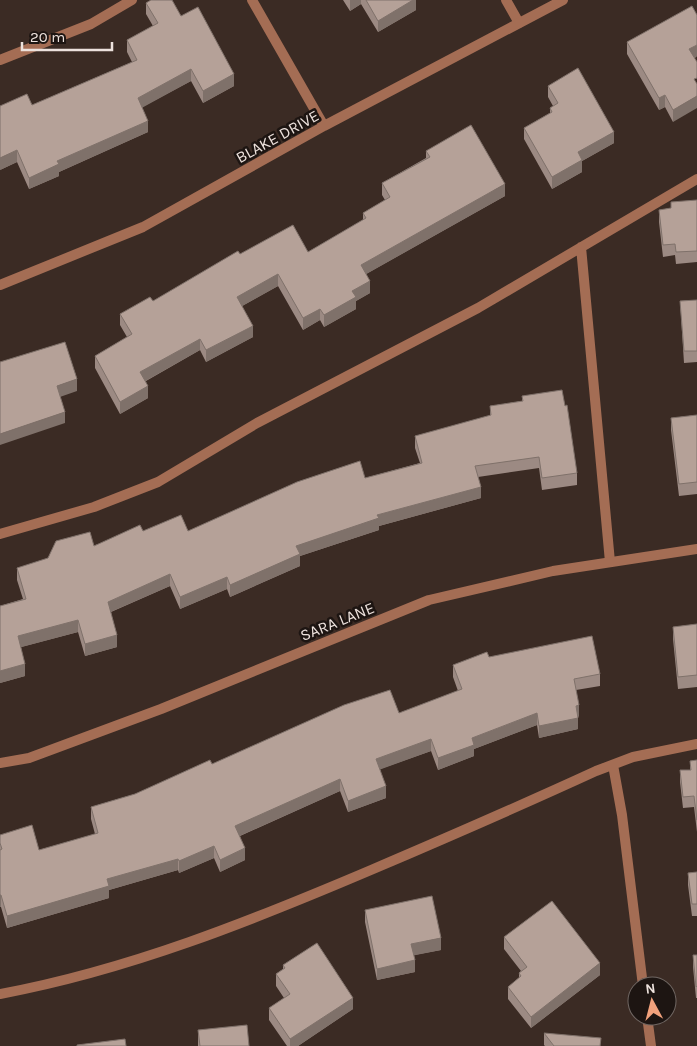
<svg xmlns="http://www.w3.org/2000/svg" width="697" height="1046" font-family="Karla,sans-serif">
  <style>
    .lines { fill: none; stroke-linecap: round; stroke-linejoin: round }
    .service { stroke: #a46d54; stroke-width: 10 }
    .minor { stroke: #a46d54; stroke-width: 10 }
    .wall { fill: #9c8a83 }
    .shaded-wall { fill: #7f716a }
    .building { fill: #b5a198; stroke: #7f716a }
    .labels { text-anchor: middle; stroke-width: 5; stroke-linejoin: round; paint-order: stroke }
    .street-label { font-size: 16px; fill: #ede2dd; stroke: #1d1512 }
  </style>
  <rect width="100%" height="100%" fill="#3b2b24"/>
  <g class="lines">
    <path class="service" d="M506,0l13,23
      M0,60l91,-36 41,-24
      M581,247l29,315
      M0,534l94,-27 64,-25 99,-59 221,-115 219,-129
      M613,765l9,50 21,171
      M0,994c129,-24 251,-73 371,-124 75,-32 151,-65 225,-99l37,-14 64,-13
      M647,1016l4,30"/>
    <path class="minor" d="M252,0l72,126
      M0,285l143,-58 181,-101 239,-126
      M0,763l29,-5 132,-49 268,-109 124,-29 144,-22"/>
  </g>
  <path class="wall" d="M343,0h73v10l-38,22 -17,-28 -11,7z
    M146,3l35,13 53,70 -31,17 -12,-22 -49,26 6,25 -89,40v4l-30,13 -12,-27 -17,8 32,-65 100,-43 -5,-10v-12l26,-14 -7,-12z
    M697,15v41l-2,2 -22,64 -8,-15 -6,3 -32,-56v-12z
    M548,86l66,57 -32,18v11l-30,17 -28,-50v-11l26,-15v-5l3,-2 -5,-9z
    M426,151l79,45 -139,78 4,19 -14,8v8l-32,18 -4,-7 -17,10 -25,-44 -36,20 11,31 -47,25 -6,-12 -54,31 2,17 -28,16 -25,-46v-12l32,-19 -7,-12v-11l33,-13 87,-47 68,-2 55,-32v-7l22,-13 -3,-5v-12l44,-25z
    M697,200v62l-21,2 -1,-9 -12,2 -4,-35v-12l12,-2z
    M697,300v62l-13,1 -4,-62z
    M522,396l55,77v12l-35,5 -3,-22 -61,9 3,21 -102,28v4l-79,26v10l-70,31 -3,-8 -47,20 -10,-23 -59,26 6,35 -32,9 -7,-24 -57,15 4,29 -25,7v-77l23,-7 -6,-19v-12l126,-37h45l177,-53 55,-15 -5,-15v-12l75,-20v-10l32,-5z
    M697,415v79l-18,2 -8,-66v-12z
    M697,624v63l-19,2 -5,-50v-12z
    M489,657l111,17v12l-24,4 3,26 -1,1v12l-39,9 -2,-13 -63,24v7l-36,14 -7,-19 -51,18 6,29 -38,14 -8,-21 -100,45 5,24 -25,12 -6,-14 -35,15 -1,-3 -69,20v8l-102,30 -6,-21h-1v-72l39,15 56,-16 -4,-15v-12l44,-13 77,-30 187,-51 59,-22 -5,-14v-12z
    M697,760v72l-3,-25 -11,1 -3,-26v-12h10v-9z
    M697,872v44h-5l-4,-31v-12z
    M365,910l76,40 -27,5 1,17 -38,8 -12,-58z
    M504,937l96,38 -69,53 -23,-29v-12l11,-9v-5l2,-2 -17,-22z
    M693,955h4v43h-1l-3,-31z
    M283,965l70,44 -55,37h-11l-18,-26v-12l15,-10 -8,-12v-12l7,-5z
    M198,1030l51,16h-51z
    M544,1033l57,13h-56l-1,-1z"/>
  <path class="shaded-wall" d="M350,0h11v4l-11,7z
    M413,0h3v10l-38,22v-11z
    M697,45v11l-8,4v-11z
    M191,69v12l-53,29v-12z
    M234,74v12l-31,17v-12z
    M665,95v12l-6,3v-12z
    M697,96v12l-24,14v-12z
    M148,121v11l-89,40v4l-30,13v-11l28,-17z
    M614,132v11l-32,18v11l-30,17v-12l26,-25z
    M17,150v12l-17,8v-12z
    M505,184v12l-144,81v-12z
    M278,274v12l-41,23v-12z
    M370,281v12l-14,8v8l-32,18v-12l28,-24z
    M320,309v11l-17,10v-12z
    M253,326v11l-47,25v-12z
    M200,339v11l-60,34v-12z
    M77,379v12l-20,7v-12z
    M148,386v12l-28,16v-12z
    M65,412v11l-65,22v10v-21z
    M481,487v11l-102,28v4l-79,26v10l-70,31v-12l66,-39 81,-31z
    M170,574v12l-62,27v-11z
    M227,577v12l-47,20v-12z
    M78,620v12l-60,16v-12z
    M117,635v12l-32,9v-12z
    M25,664v12l-25,7v-12z
    M579,705v11l-3,1v-11z
    M537,713v12l-63,24v7l-36,14v-12l34,-20z
    M578,718v11l-39,9v-12z
    M431,739v12l-55,20v-12z
    M340,779v12l-105,47v-12z
    M386,786v12l-38,14v-11z
    M214,846v12l-35,15v-12z
    M245,848v12l-25,12v-12z
    M178,859v11l-69,20v8l-102,30v-12l100,-37z
    M0,895h1v12h-1z
    M441,938v12l-30,6v-12z
    M415,960v12l-38,8v-11z
    M600,963v12l-69,53v-11z
    M353,998v11l-55,37h-8v-7z"/>
  <path class="building" d="M151,0h21l9,16 17,-9 36,67 -31,17 -12,-22 -53,29 10,23 -91,40 2,3 -30,14 -12,-28 -17,8v-52l27,-12 5,11 105,-45 -10,-20 31,-17 -12,-20z
    M366,0h47l-35,21z
    M692,6l5,9v30l-8,4 8,13v16l-3,1 3,5v12l-24,14 -8,-15 -6,3 -32,-56z
    M578,68l36,64 -36,20 4,8 -30,17 -28,-49 28,-16 -2,-4 8,-5 -10,-17z
    M471,125l34,59 -144,81 9,16 -18,10 4,6 -32,18 -4,-6 -17,9 -25,-44 -41,23 16,29 -47,24 -6,-11 -60,33 8,14 -28,16 -25,-46 37,-22 -12,-20 30,-17 3,4 85,-50 2,3 53,-29 15,27 58,-34 -3,-5 27,-16 -8,-14 48,-26 -4,-6z
    M697,200v51l-21,1 -1,-8 -12,1 -4,-35 12,-2v-6z
    M697,300v51h-13l-4,-50z
    M65,342l12,37 -20,7 8,26 -65,22v-72z
    M562,390l3,16 2,-1 10,68 -35,5 -3,-21 -64,9 6,21 -104,28 2,3 -83,28 4,8 -70,31 -3,-8 -47,20 -10,-23 -62,28 9,33 -32,9 -7,-24 -60,16 7,28 -25,7v-65l26,-7 -9,-31 31,-10 8,-17 34,-9 4,14 46,-21 3,6 38,-16 7,16 109,-49 63,-21 5,17 57,-15 -7,-27 76,-21 -1,-9 33,-5 -1,-5z
    M697,415v67l-18,2 -8,-66z
    M697,624v51l-19,2 -5,-50z
    M592,636l8,38 -26,5 5,26 -3,1 2,12 -39,8 -2,-13 -65,25 2,7 -36,13 -7,-19 -55,20 10,27 -38,15 -8,-22 -105,47 10,22 -25,12 -6,-14 -35,15 -1,-2 -71,20 2,7 -102,30 -6,-21h-1v-45l2,-1 -2,-6v-8l32,-10 7,25 59,-17 -7,-26 44,-13 75,-34 2,4 132,-59 46,-15 9,23 63,-24 -9,-24 34,-13 2,5z
    M697,760v60l-3,-24 -11,1 -3,-27h11l-1,-9z
    M697,872v32h-5l-4,-31z
    M432,896l9,42 -30,6 4,16 -38,9 -12,-59z
    M552,901l48,62 -69,54 -23,-30 13,-11 -2,-3 8,-6 -23,-30z
    M317,943l36,55 -63,41 -21,-31 21,-14 -14,-20 9,-6 -2,-3z
    M693,955h4v31l-1,1z
    M247,1025l2,21h-49l-2,-16z
    M544,1033l57,5 -1,8h-46z
    M125,1039l1,7h-49v-1z"/>
  <g class="labels">
    <g class="street-label">
      <text transform="translate(277 136) rotate(-29)" y="6">BLAKE DRIVE</text>
      <text transform="translate(337 621) rotate(-22)" y="6">SARA LANE</text>
    </g>
  </g>
  <g transform="translate(652 1001) rotate(353)"><circle r="24" fill="#1d1512" stroke="#706763"/>
  <path d="M0-4L9 19L0 12L-9 19Z" fill="#f1a17c"/>
  <text y="-8" font-size="14" font-weight="bold" text-anchor="middle" fill="#ede2dd">N</text>
  </g>
  <path d="M22 42v8h90v-8" fill="none" stroke="#ede2dd" stroke-width="2.5"/>
  <text x="30" y="42" font-size="15" fill="#ede2dd" stroke="#1d1512" stroke-width="4" paint-order="stroke">20 m</text>
</svg>
